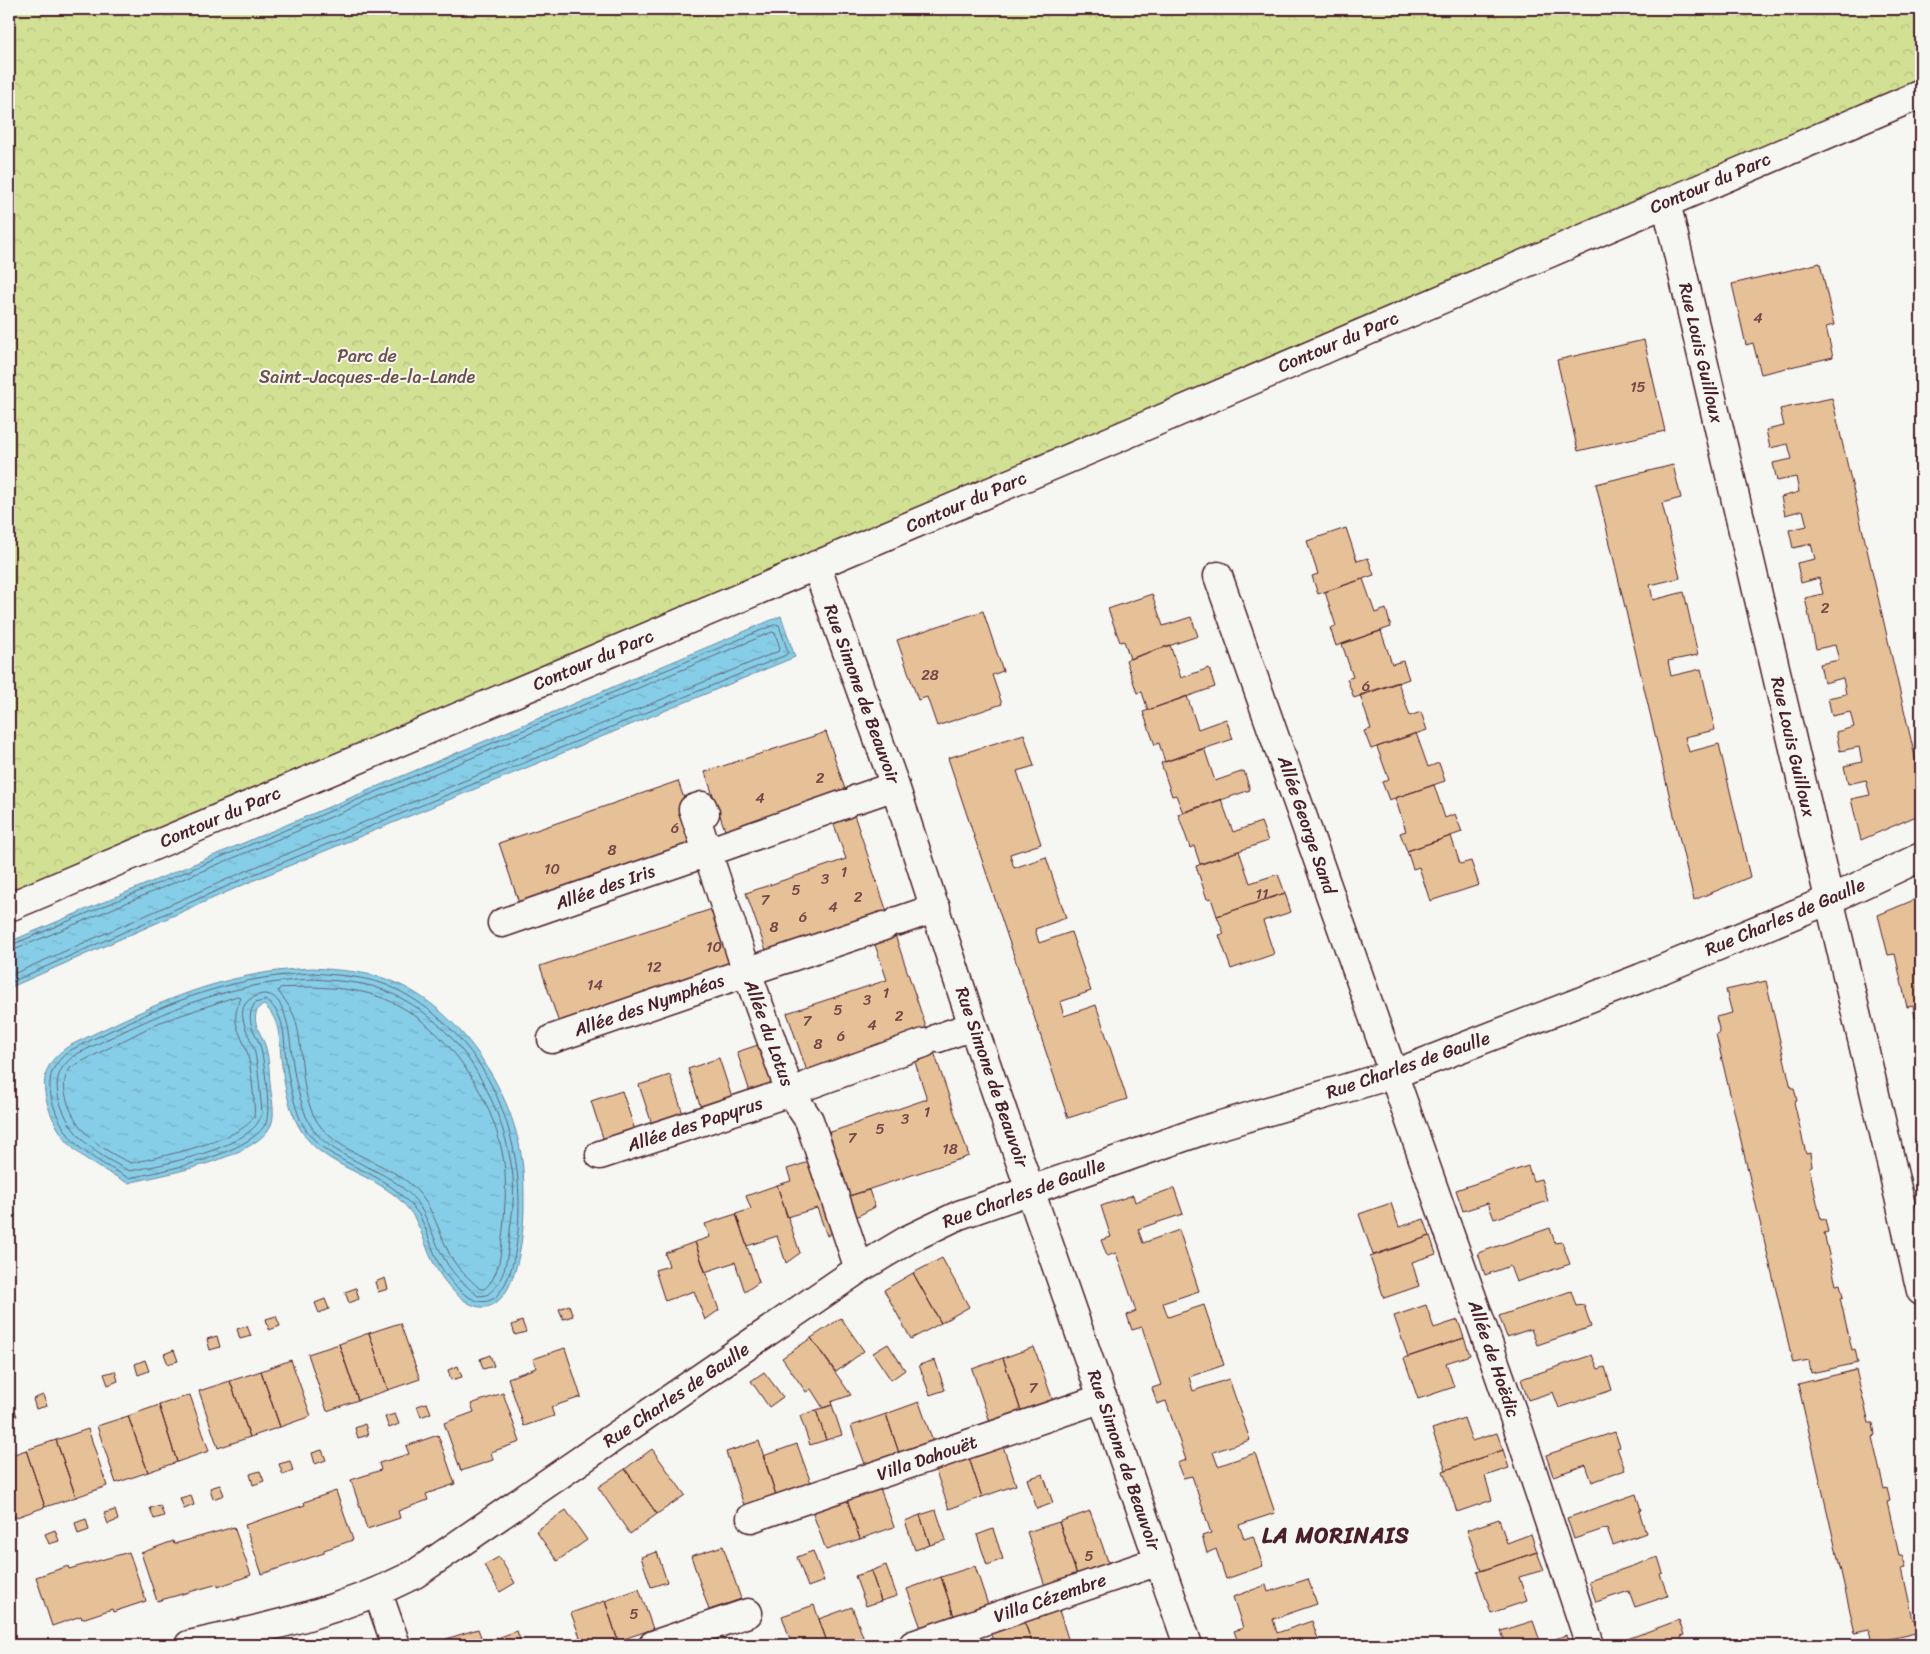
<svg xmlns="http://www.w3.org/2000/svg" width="1930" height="1654" font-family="Sriracha,sans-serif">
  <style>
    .forest { fill: url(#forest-crowns); stroke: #8e805f }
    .water { fill: url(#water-ripples); stroke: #6e889c }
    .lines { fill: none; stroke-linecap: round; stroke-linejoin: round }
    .shore { stroke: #626576; stroke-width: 1 }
    .building { fill: #e6c197; stroke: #4a1f2b }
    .minor-casing { stroke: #4a1f2b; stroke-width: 31 }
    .minor { stroke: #f6f6f2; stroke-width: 28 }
    .labels { text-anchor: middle; stroke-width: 4; stroke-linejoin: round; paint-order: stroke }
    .number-label { font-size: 15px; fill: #714846 }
    .street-label { font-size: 18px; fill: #4a1f2b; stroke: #f6f6f2 }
    .park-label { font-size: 18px; fill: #6c4f45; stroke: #f6f6f2 }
    .district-label { font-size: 22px; font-weight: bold; letter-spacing: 1px; fill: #4a1f2b; stroke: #f6f6f2 }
  </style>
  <defs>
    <pattern id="forest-crowns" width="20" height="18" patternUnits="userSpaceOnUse" patternTransform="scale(1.25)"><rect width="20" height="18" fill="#d2e093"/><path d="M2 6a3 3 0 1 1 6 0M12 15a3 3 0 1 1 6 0" fill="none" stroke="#b6c07f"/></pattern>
    <pattern id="water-ripples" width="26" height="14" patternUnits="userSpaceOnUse" patternTransform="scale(1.25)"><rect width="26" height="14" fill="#86cee7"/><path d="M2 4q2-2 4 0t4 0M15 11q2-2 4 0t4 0" fill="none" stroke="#75b0c6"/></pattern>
  </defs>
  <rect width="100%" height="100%" fill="#f6f6f2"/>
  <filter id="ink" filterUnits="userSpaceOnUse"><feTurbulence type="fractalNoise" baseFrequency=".02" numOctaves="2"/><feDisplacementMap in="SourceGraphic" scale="10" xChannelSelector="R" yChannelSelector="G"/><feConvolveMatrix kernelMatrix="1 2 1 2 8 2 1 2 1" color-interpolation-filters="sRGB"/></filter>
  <g filter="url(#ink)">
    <path class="forest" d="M9,9h1912v85l-1912,813z"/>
    <path class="water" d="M781,616l14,41 -543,224 -243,107v-46z
      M313,968c24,2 47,3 70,10 75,24 134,116 140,192 1,11 1,23 1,35 0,25 -5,73 -22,92 -24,29 -57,-11 -68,-33 -8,-15 -11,-31 -19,-45 -4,-8 -10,-14 -16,-20 -32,-29 -80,-33 -101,-74 -9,-17 -14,-40 -16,-59 -3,-21 0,-46 -18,-61l-5,2c-9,14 1,24 6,38 4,11 4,27 5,38 1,13 6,31 1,42 -15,34 -110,50 -143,58 -18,-10 -37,-19 -52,-32 -19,-16 -40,-59 -28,-83 5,-10 12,-16 21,-22 84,-41 149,-74 244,-78z"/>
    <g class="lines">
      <path class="shore" d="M9,946l767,-322 3,1 9,27 -2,3 -536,221 -241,107
        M9,952l763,-320 3,1 5,15 -1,3 -531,219 -239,106
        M313,973c23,2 46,3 68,10 18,6 37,18 52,30 57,46 85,115 86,188 0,28 -2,68 -19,91 -21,28 -53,-12 -63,-32 -6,-14 -10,-30 -17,-44 -5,-7 -10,-13 -17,-19 -30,-31 -82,-34 -102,-76 -7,-16 -11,-36 -14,-53 -4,-24 1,-52 -21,-68l-11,3c-12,19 2,29 6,46 3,13 11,66 4,76 -19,30 -102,46 -136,53 -17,-9 -36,-19 -50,-31 -17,-15 -37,-55 -26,-77 4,-9 11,-15 18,-20 83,-41 148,-73 242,-77z
        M313,979c22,2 46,2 68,10 74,28 119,104 131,180 3,19 1,41 -2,61 -2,22 -3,51 -23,65l-9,1c-13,-11 -25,-21 -33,-36 -15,-25 -17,-52 -41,-71 -30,-26 -83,-33 -98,-73 -6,-17 -11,-34 -13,-52 -3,-18 -4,-82 -37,-68 -28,11 -4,41 -1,57 4,19 5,40 7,60 -6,35 -102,52 -132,58 -35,-17 -60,-34 -71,-72 -5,-19 0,-32 16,-44 81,-40 145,-72 238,-76z
        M313,987c21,1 43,2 64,9 68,23 122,106 128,176 1,19 0,38 -2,57 -2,19 -2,47 -19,60h-4c-11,-11 -23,-20 -30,-34 -13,-26 -17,-52 -41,-72 -29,-24 -77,-31 -95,-67 -16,-32 -9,-70 -20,-100 -4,-10 -10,-17 -16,-25l2,-3z
        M238,996l3,2c-12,25 -1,32 6,54 3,7 9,59 7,64 -9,24 -99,42 -123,47 -29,-13 -55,-31 -64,-63 -4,-13 -4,-22 4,-33l87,-44z"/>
    </g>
    <path class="building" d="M1820,263l14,62 -8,2 7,30 -72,17 -8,-31 -7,2 -14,-61z
      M1644,340l21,91 -87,20 -21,-91z
      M1832,398l89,385v31l-60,26 -10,-41 19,-4 -4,-15 -18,4 -4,-18 18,-4 -3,-15 -19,4 -4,-19 18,-5 -4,-15 -18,4 -4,-18 18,-4 -3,-16 -19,5 -4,-19 19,-4 -4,-15 -19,4 -11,-51 18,-4 -4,-16 -18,5 -4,-20 18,-4 -4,-15 -18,4 -4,-18 18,-4 -4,-16 -18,5 -4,-18 18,-5 -3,-15 -19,4 -4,-18 19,-4 -4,-15 -18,4 -4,-18 18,-4 -4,-17z
      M1673,465l8,33 -19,5 18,75 -30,7 3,15 31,-8 14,63 -30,6 3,15 30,-7 14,61 -30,7 4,15 30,-8 31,133 -56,23 -98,-416z
      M1346,528l11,33 11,-3 6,17 -56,19 -6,-18 6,-2 -11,-33z
      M1363,579l12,34 11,-4 5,18 -55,19 -6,-18 6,-2 -11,-34z
      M1152,594l11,32 28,-9 7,19 -68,23 -6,-18 -4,1 -12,-33z
      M983,611l20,60 -11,4 10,29 -65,22 -10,-29 -9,3 -21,-60z
      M1381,631l11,33 11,-3 6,18 -55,19 -7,-19 6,-2 -11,-33z
      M1170,645l11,33 28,-10 6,19 -67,23 -6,-18 -5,1 -11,-33z
      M1398,682l12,34 11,-4 6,18 -56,19 -7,-18 7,-2 -11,-34z
      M1187,696l11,33 28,-10 7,20 -68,23 -6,-19 -4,2 -12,-33z
      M826,732l21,63 -120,41 -22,-64z
      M1416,733l12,34 11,-4 6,18 -56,19 -7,-18 7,-2 -12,-33z
      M1024,734l10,32 -17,5 24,73 -31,10 4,14 32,-11 20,61 -31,11 4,14 32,-11 20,59 -31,11 4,14 32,-11 31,94 -59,19 -120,-360z
      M1204,748l11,33 29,-10 6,19 -67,23 -7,-18 -4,1 -11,-33z
      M678,781l22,64 -180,61 -21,-63z
      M1434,785l11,33 10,-4 7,18 -55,19 -7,-18 6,-2 -11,-33z
      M1221,799l12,33 28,-10 7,19 -68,23 -6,-18 -4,2 -12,-34z
      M851,806l37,109 -120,41 -22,-63 100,-34 -16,-46z
      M1451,836l9,28 11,-3 8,24 -49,16 -11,-34 -6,2 -6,-18z
      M1239,851l11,32 28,-9 7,19 -68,23 -6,-18 -4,1 -11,-33z
      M1285,893l6,19 -28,9 11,33 -43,15 -12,-34 5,-1 -7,-18z
      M1921,897v119l-6,2 -2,-12 -6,1 -12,-53 -7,1 -10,-40z
      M721,906l21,63 -181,60 -21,-63z
      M892,926l37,110 -120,41 -22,-64 100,-33 -16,-47z
      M1766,981l25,107h3l3,13 -3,1 12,52 4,-1 2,13 -3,1 12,53 4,-1 3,13 -4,1 12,52 4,-1 3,13 -3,1 12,52 3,-1 3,14 -47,10 -2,-13 -16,3 -77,-329 4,-1 -4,-16 16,-4 -6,-23z
      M767,1042l16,45 -31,11 -15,-46z
      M932,1046l37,110 -120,40 -21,-63 99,-34 -15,-46z
      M719,1058l15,46 -31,10 -15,-45z
      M670,1075l15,45 -31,10 -15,-45z
      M622,1091l15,45 -31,11 -15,-46z
      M818,1159l23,68 -14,9 -10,-28 -30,9 -10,-32 14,-4 -4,-12z
      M1528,1166l5,15 8,-2 7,22 -54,18 -6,-16 -25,8 -7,-21z
      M777,1185l23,68 -14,10 -9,-27 -30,10 -11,-32 15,-5 -5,-13z
      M1174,1188l9,26 -45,15 5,14 36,-13 20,61 -36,12 5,14 36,-12 20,60 -35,12 4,14 36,-12 21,61 -37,12 5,14 37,-13 20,60 -36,12 5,14 9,-3 10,30 -37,13 -10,-30 -9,4 -5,-17 9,-3 -19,-57 -9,2 -6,-15 9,-3 -20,-59 -9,3 -5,-16 9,-3 -19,-58 -10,3 -5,-15 9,-4 -20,-58 -9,3 -6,-16 10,-3 -10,-31 32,-11 2,7z
      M869,1190l6,17 -19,10 -7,-21z
      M1391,1203l8,24 25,-8 6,17 -57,19 -14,-41z
      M736,1214l23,68 -14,10 -10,-30 -30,10 -10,-30 15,-5 -5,-13z
      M1550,1228l5,15 7,-1 8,22 -54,18 -6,-16 -25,9 -7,-22z
      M1430,1236l6,18 -24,8 7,24 -35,12 -14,-41z
      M695,1242l24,68 -14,10 -11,-29 -29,10 -10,-31 14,-4 -4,-13z
      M942,1258l27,49 -28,16 -28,-50z
      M913,1273l28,50 -30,16 -27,-49z
      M385,1278l3,11 -10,3 -3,-10z
      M356,1288l3,11 -10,4 -4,-11z
      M1571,1291l5,15 8,-1 7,22 -54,18 -6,-16 -24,8 -8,-21z
      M325,1299l4,10 -10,4 -4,-10z
      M569,1305l4,11 -10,3 -4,-10z
      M1426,1305l8,23 24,-8 6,18 -56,19 -14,-41z
      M276,1316l4,10 -11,4 -3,-11z
      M841,1318l23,33 -28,21 -25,-34z
      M522,1321l4,11 -11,3 -3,-10z
      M400,1323l20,56 -32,11 -19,-57z
      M247,1326l4,10 -11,3 -3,-10z
      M369,1333l19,57 -30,10 -19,-56z
      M217,1336l3,11 -10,3 -3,-11z
      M811,1338l40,57 -20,7 1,3 -9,3 -12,-19 -5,3 -24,-34z
      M1464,1338l6,17 -24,8 8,24 -36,12 -14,-41z
      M339,1344l19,56 -31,11 -19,-57z
      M888,1344l17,26 -14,10 -18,-27z
      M1034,1347l19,54 -32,10 -18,-53z
      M565,1348l16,49 -30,10 3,9 -30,10 -16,-48 28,-10 -3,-9z
      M174,1350l4,11 -10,3 -4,-10z
      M490,1355l4,11 -11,3 -3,-10z
      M1592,1355l6,14 7,-2 7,23 -53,18 -6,-16 -25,8 -7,-21z
      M1003,1358l18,53 -31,11 -18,-53z
      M145,1360l4,11 -11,4 -3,-11z
      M291,1360l20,56 -31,11 -19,-56z
      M935,1360l10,30 -15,5 -11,-30z
      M458,1366l4,11 -11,3 -3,-10z
      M9,1369l5,14 -5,2z
      M1856,1370l13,53h4l2,13 -3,1 12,52 3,-1 3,13 -3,1 12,53h3l4,12 -4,1 11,52 4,-1 3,13 -48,11 -3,-13 -14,3 -57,-249z
      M115,1371l3,10 -10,4 -4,-11z
      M261,1371l19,56 -30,10 -20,-56z
      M764,1372l19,25 -14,10 -18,-26z
      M230,1381l20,56 -32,11 -19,-57z
      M503,1393l17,49 -29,10 2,8 -32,11 -17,-48 30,-11 -3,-8z
      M43,1395l4,11 -11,3 -3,-10z
      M190,1395l19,56 -32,11 -18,-57z
      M919,1402l14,40 -34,11 -13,-39z
      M427,1403l4,10 -10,4 -4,-11z
      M159,1405l18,57 -29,10 -20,-56z
      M832,1405l10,30 -16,5 -10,-30z
      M13,1406l4,10 -8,3v-12z
      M816,1410l10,30 -16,5 -10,-29z
      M395,1414l4,10 -10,4 -4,-11z
      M886,1414l13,39 -34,11 -14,-38z
      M128,1416l20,56 -32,11 -19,-57z
      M1464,1418l8,23 25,-8 6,17 -57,20 -14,-41z
      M365,1424l3,11 -10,3 -3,-10z
      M88,1429l19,57 -31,11 -20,-57z
      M1615,1432l5,15 -3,1 8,22 -33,12 -6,-17 -33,11 -7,-21z
      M438,1435l17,49 -29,10 2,6 -30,11 2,7 -33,11 -16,-49 30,-10 -2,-7 30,-9 -3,-8z
      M56,1440l20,57 -31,10 -19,-57z
      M759,1441l17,54 -32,10 -18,-53z
      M797,1444l14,39 -35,12 -13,-39z
      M1003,1446l13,39 -34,12 -13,-39z
      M652,1449l33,46 -28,19 -32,-45z
      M26,1450l19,57 -31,11 -5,-18v-44z
      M322,1450l4,10 -11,4 -3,-11z
      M1503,1450l6,18 -24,8 7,24 -35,12 -14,-41z
      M969,1458l13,39 -33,12 -14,-40z
      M290,1461l3,10 -10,4 -4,-11z
      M625,1469l32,45 -27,20 -32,-47z
      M260,1471l4,10 -11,4 -3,-11z
      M1043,1474l10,29 -16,6 -10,-30z
      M220,1485l4,10 -11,4 -3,-11z
      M880,1488l14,39 -34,12 -13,-40z
      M336,1491l17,49 -29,10v3l-62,21 -17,-49 60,-20 -1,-3z
      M1636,1494l5,16 -2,1 7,22 -33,12 -6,-17 -33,11 -7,-21z
      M191,1495l3,10 -10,4 -4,-11z
      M847,1499l13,40 -34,11 -14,-39z
      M160,1505l4,11 -10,3 -4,-11z
      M115,1510l3,10 -10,4 -4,-11z
      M566,1510l21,30 -30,21 -21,-30z
      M936,1510l10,30 -16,5 -10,-30z
      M1090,1511l19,53 -32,11 -18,-53z
      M920,1515l10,30 -15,5 -10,-29z
      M86,1519l3,11 -11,4 -3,-11z
      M1499,1519l8,24 24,-9 6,18 -56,19 -14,-41z
      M1059,1522l18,53 -32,11 -18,-54z
      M234,1527l17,48 -33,12v-3l-61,17 -16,-48 32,-12 1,3z
      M993,1529l10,30 -16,6 -10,-30z
      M55,1530l4,11 -10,3 -4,-10z
      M723,1546l18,53 -32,11 -18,-54z
      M813,1551l11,30 -16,6 -11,-30z
      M129,1552l17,49 -33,11 -1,-3 -30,10 -1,-3 -29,10 -16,-49 32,-11 1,3z
      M657,1552l10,30 -16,5 -10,-30z
      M1537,1552l7,18 -25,7 8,24 -36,12 -14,-41z
      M499,1557l16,26 -15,9 -16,-27z
      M1658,1557l5,16 -3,1 8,22 -33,11 -6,-16 -33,11 -7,-21z
      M886,1565l11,31 -16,5 -10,-30z
      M975,1566l13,39 -34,11 -13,-39z
      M871,1571l10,30 -15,5 -11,-30z
      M941,1577l13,39 -33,12 -14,-39z
      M1308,1579l9,25 -44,15 4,14 35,-12 8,24h-71v-2l-10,2 -5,-14 9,-3 -10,-31 33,-12 2,7z
      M639,1589l14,40 -35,12 -13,-40z
      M605,1601l13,40 -14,4h-21l-12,-32z
      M814,1605l14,40h-36l-10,-29z
      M852,1607l14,38h-38l-9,-26z
      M1059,1610l11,35h-37l-9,-24z
      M1679,1620l5,16 -3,1 3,8h-73z
      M1024,1621l9,24h-38l-5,-12z
      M1533,1621l8,23 25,-9 3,10h-63l-5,-14z
      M478,1629l6,16h-36l-2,-6z
      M517,1631l5,14h-38l-1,-2z
      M722,1634l4,11h-37z
      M1098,1637l3,8h-18l-1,-2z
      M324,1641l2,4h-14z"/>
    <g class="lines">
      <g class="minor-casing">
        <path id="minor" d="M1666,202l255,1089
          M816,565l79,221 78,240 215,619
          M1218,576l301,855 71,214
          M857,799l38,-13
          M705,813l-3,-7 -9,3 54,163 43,120 19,28 50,149
          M722,847l123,-43
          M9,907l1106,-468 806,-345
          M898,921l38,-13
          M502,923l206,-71
          M761,967l123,-41
          M938,1038l35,-12
          M552,1039l195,-67
          M808,1085l116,-42
          M600,1155l190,-63
          M751,1518l352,-120
          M378,1593l18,52
          M189,1645c81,-18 151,-33 226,-71l444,-305 50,-30 50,-24 245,-85 190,-56 247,-96 188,-78 92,-43
          M653,1645l95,-32
          M913,1645l246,-84"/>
      </g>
      <use href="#minor" class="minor"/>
    </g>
  </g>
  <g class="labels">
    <g class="number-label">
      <text x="1758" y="323">4</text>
      <text x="1638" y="392">15</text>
      <text x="1825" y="613">2</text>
      <text x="930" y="680">28</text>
      <text x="1366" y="691">6</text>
      <text x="820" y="783">2</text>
      <text x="760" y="803">4</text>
      <text x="675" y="833">6</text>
      <text x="612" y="855">8</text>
      <text x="552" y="874">10</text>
      <text x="844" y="877">1</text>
      <text x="825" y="884">3</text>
      <text x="796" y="895">5</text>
      <text x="1262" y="899">11</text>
      <text x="858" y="902">2</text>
      <text x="765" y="905">7</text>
      <text x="833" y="912">4</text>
      <text x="803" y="922">6</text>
      <text x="774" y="932">8</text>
      <text x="714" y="952">10</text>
      <text x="654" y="972">12</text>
      <text x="595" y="990">14</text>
      <text x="886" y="998">1</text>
      <text x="867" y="1005">3</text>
      <text x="838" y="1015">5</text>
      <text x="899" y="1021">2</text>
      <text x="807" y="1026">7</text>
      <text x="872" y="1030">4</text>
      <text x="841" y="1041">6</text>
      <text x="818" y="1049">8</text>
      <text x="927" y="1117">1</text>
      <text x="905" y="1124">3</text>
      <text x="880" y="1134">5</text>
      <text x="852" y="1143">7</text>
      <text x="950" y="1154">18</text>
      <text x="1033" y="1393">7</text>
      <text x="1089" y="1561">5</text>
      <text x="634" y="1619">5</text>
    </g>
    <g class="street-label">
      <text transform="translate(1710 183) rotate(-23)" y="6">Contour du Parc</text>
      <text transform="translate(1338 342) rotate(-23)" y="6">Contour du Parc</text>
      <text transform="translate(1701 353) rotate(77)" y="6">Rue Louis Guilloux</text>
      <text transform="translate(966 502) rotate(-23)" y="6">Contour du Parc</text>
      <text transform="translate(593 660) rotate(-23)" y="6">Contour du Parc</text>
      <text transform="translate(862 694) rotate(70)" y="6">Rue Simone de Beauvoir</text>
      <text transform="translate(1793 747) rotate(77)" y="6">Rue Louis Guilloux</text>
      <text transform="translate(220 817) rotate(-23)" y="6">Contour du Parc</text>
      <text transform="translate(1307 825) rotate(71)" y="6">Allée George Sand</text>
      <text transform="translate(605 887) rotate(-19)" y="6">Allée des Iris</text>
      <text transform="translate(1785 917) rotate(-23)" y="6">Rue Charles de Gaulle</text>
      <text transform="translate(649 1005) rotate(-19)" y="6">Allée des Nymphéas</text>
      <text transform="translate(769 1033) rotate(70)" y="6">Allée du Lotus</text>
      <text transform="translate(1408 1065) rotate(-19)" y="6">Rue Charles de Gaulle</text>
      <text transform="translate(992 1077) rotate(71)" y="6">Rue Simone de Beauvoir</text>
      <text transform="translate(695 1124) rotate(-18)" y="6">Allée des Papyrus</text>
      <text transform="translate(1024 1193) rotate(-20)" y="6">Rue Charles de Gaulle</text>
      <text transform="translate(1494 1359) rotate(71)" y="6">Allée de Hoëdic</text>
      <text transform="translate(676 1395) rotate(-34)" y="6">Rue Charles de Gaulle</text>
      <text transform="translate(927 1458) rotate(-19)" y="6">Villa Dahouët</text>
      <text transform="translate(1124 1460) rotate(71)" y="6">Rue Simone de Beauvoir</text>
      <text transform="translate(1050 1598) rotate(-19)" y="6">Villa Cézembre</text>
    </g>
    <g class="park-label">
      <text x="367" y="362">Parc de<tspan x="367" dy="21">Saint-Jacques-de-la-Lande</tspan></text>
    </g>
    <g class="district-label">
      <text x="1336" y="1543">LA MORINAIS</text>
    </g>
  </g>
  <rect width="1930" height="1654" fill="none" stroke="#f6f6f2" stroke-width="30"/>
  <rect x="15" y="15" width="1900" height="1624" fill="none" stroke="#4a1f2b" stroke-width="2" filter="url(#ink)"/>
</svg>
